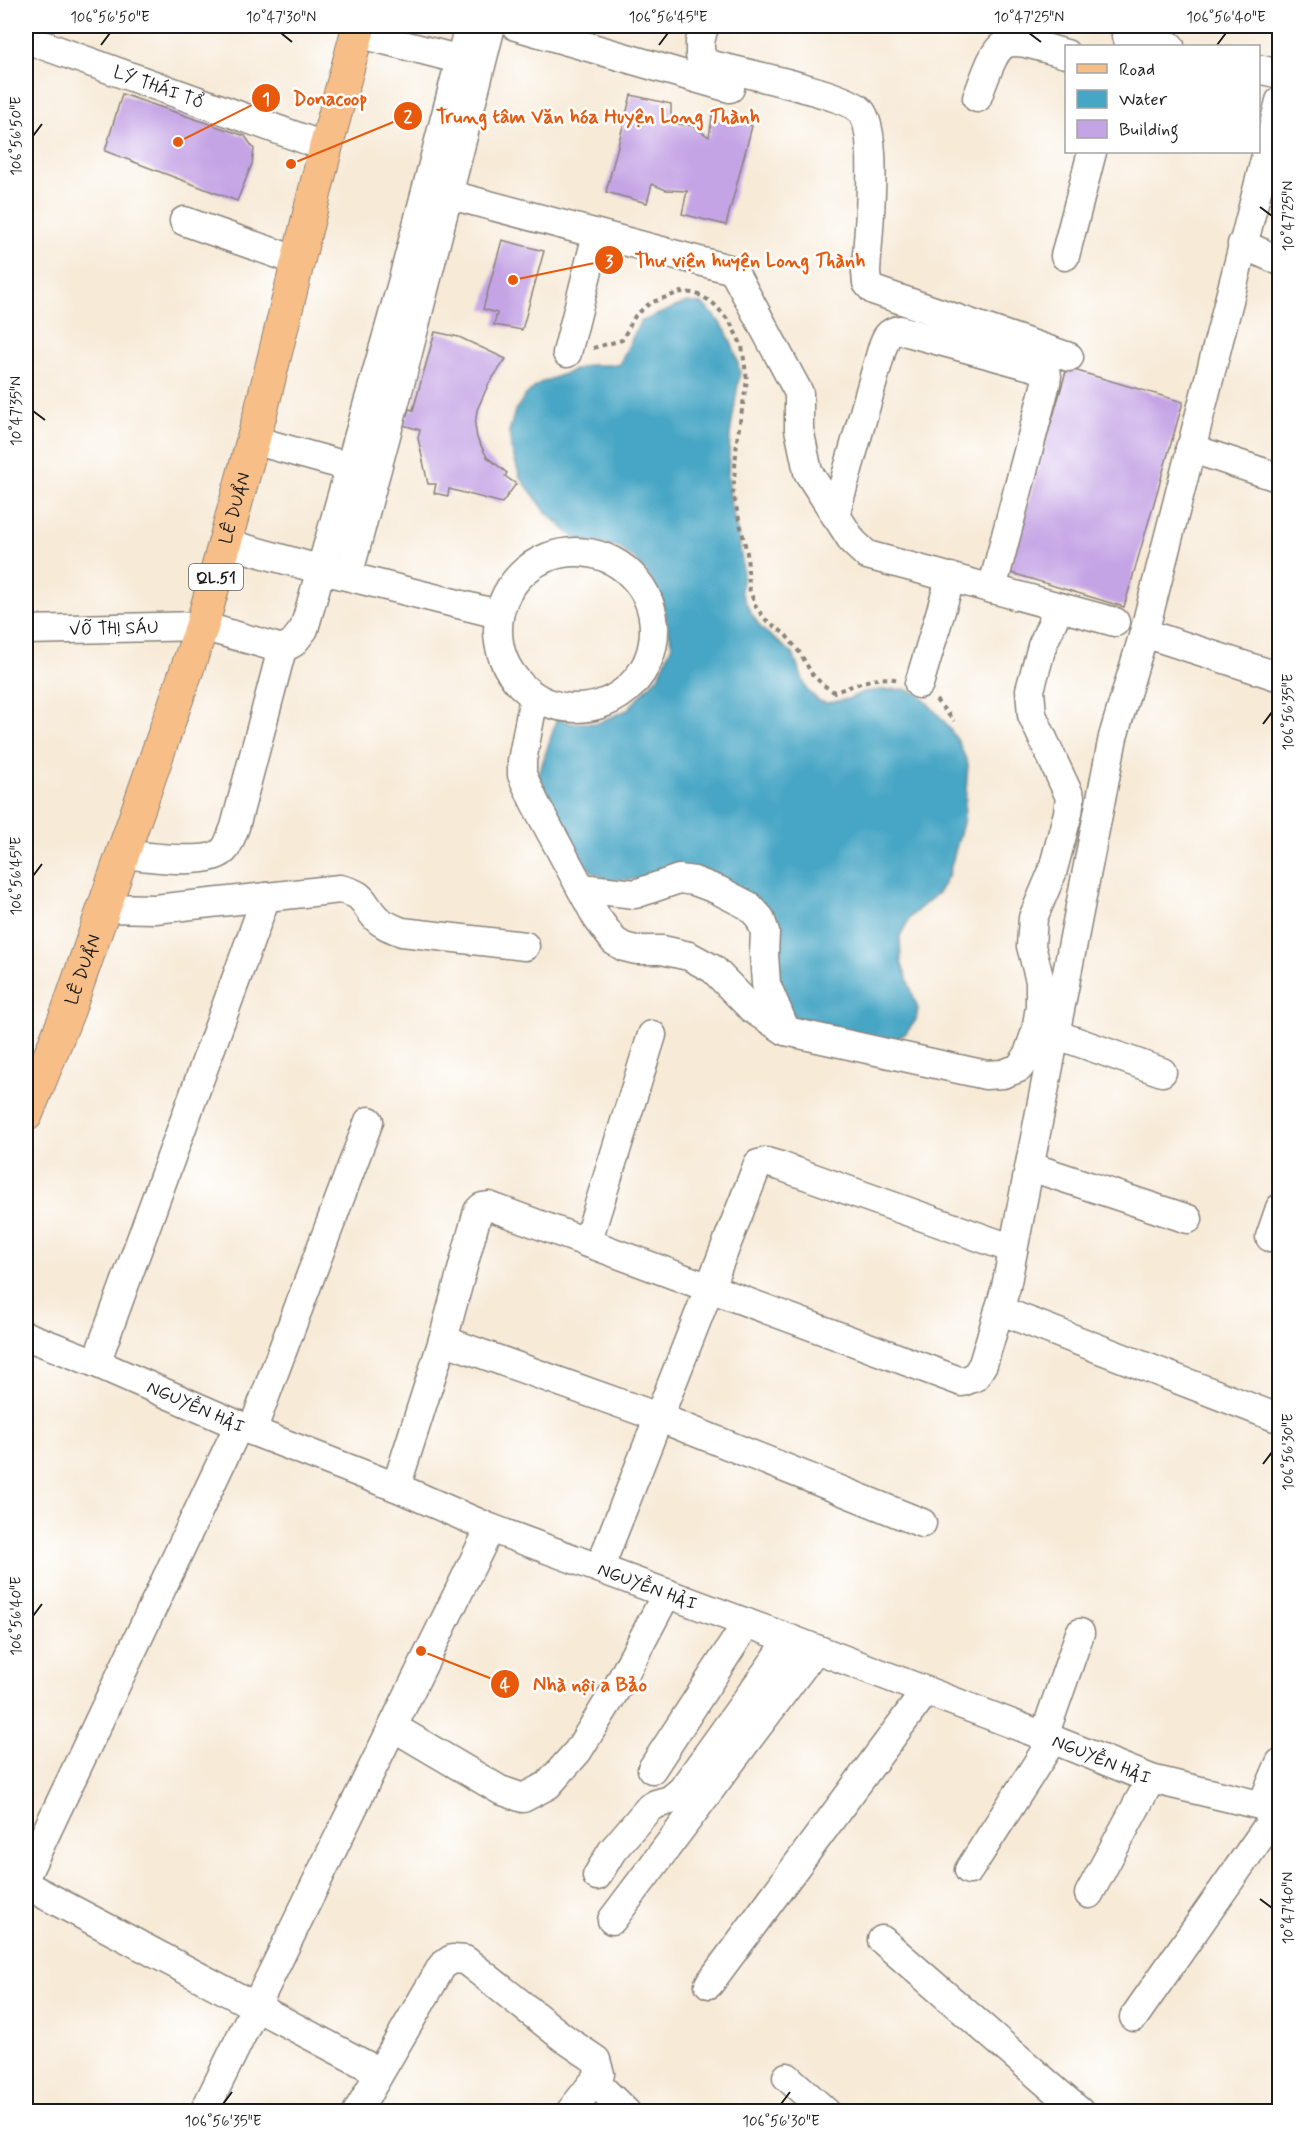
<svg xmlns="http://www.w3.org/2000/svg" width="1305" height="2137" font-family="Mynerve,sans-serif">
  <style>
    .water { fill: #46a6c5; stroke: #316170; stroke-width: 1.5 }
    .building { fill: #c5a4e5 }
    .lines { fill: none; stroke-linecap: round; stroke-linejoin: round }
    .minor-casing { stroke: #8a837a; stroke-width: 31 }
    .major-casing { stroke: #8a837a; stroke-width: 35 }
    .path { stroke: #8a837a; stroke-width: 4; stroke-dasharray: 4.5 4.5; stroke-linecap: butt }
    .minor { stroke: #fff; stroke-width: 28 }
    .major { stroke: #f7be87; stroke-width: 33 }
    .ticks { fill: none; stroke: #1c1c1c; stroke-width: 2 }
    .labels { text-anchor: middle; stroke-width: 5; stroke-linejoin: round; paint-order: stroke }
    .shield { fill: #fff; stroke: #606060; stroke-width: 1.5 }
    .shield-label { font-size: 16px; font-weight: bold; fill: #1c1c1c }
    .street-label { font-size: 18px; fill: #1c1c1c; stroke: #fff }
    .leader { fill: none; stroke: #e8590c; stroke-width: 2 }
    .callout-dot { fill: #e8590c; stroke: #fff; stroke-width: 2 }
    .mark-label { font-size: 18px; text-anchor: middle; font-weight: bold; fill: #fff }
    .callout-label { font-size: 20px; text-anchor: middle; font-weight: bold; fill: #e8590c; stroke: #fff; stroke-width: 5; stroke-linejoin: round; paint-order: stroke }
    .neatline { fill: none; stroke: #1c1c1c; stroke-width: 2 }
    .ticks-label { font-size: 15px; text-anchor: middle; fill: #1c1c1c }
  </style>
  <rect width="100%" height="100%" fill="#fff"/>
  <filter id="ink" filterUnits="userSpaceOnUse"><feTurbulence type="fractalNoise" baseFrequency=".0167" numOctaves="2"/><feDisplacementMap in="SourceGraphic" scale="12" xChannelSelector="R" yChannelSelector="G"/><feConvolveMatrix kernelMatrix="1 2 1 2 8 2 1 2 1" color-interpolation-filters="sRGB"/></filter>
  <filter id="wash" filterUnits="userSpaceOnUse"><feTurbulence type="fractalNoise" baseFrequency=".008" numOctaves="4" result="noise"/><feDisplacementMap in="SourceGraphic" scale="24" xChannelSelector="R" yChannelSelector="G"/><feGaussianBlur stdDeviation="1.35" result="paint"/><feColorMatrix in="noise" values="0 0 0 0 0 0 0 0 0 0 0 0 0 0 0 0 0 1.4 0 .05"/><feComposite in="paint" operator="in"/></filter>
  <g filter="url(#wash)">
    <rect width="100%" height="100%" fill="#f7ead7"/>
    <path class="water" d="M687,302l15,2 12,11 12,16 9,21 5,20 -10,63 -2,41 3,30 8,33 4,32 -2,21 10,21 11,16 31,25 14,36 12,11 8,2 21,-4 15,-7 19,-2 23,-1 14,5 25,27 14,20 10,23 -4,55 -15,55 -10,18 -28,24 -11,20 1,26 17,47 -2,11 -10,13 -12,7 -23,2 -61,-9 -32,-34 -8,-80 -119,-40 -42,1 -17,-8 -13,-16 -34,-54 -7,-25 19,-59 13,5h28l29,-13 33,-36 12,-29 -9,-40 -13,-28 -15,-17 -14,-11 -23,-6 -20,-2 -31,-28 -27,-36 -9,-29 -2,-16 6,-21 10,-15 15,-13 48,-18h31l21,-43z"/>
    <g id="blocks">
      <path class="building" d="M122,94l123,42 9,13 -2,15 -15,37 -132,-50z
        M631,95l40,9v19l22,3 16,11 3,-21 40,10 -26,99 -44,-11 5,-23 -21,-1 -14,-6 -5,19 -41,-11z
        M502,240l42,11 -22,79 -28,-5 3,-12 -14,-4z
        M435,332l24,5 47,22 -17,24 -12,27 -2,15 2,13 10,19 20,16 -2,3 11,8 -14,19 -53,-14 -1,7 -14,-3 2,-9h-8l-10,-46 2,-8 -17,-5 6,-16 4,1z
        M1067,368l116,34 -59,205 -116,-35z"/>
    </g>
  </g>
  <g filter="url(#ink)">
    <use href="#blocks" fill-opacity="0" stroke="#8a837a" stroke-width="1.5"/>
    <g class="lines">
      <g class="minor-casing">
        <g id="minor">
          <path d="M516,26l214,62"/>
          <path d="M704,26l-4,16v13l8,9c27,7 137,30 152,46 21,22 7,130 6,162l1,11 6,7 196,67"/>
          <path d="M357,33l120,31"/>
          <path d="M1126,36l44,10"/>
          <path id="s1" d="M26,39l300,108"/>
          <path d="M1258,69l22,5"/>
          <path d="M977,98c25,-67 22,-63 89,-44"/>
          <path d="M447,194l286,76 66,123v36l9,43 45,70 14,13 248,67"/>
          <path d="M184,221l114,40"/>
          <path d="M1242,244l38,17"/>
          <path d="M1065,256l27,-104"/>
          <path d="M567,353l30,-119"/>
          <path d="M253,440l97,27"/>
          <path d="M1190,448l90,30"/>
          <path d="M835,515l47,-166c3,-10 6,-18 18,-19l142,39 5,7 -1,7 -54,206"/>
          <path d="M225,543l97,27 176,44"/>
          <circle cx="576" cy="630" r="78"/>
          <path d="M348,576l54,-200 89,-350"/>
          <path id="s2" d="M26,630l176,-4 80,23 11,-6 11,-14 98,-346 67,-257"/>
          <path d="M1144,633l136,44"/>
          <path d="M919,684l32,-107"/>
          <path d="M534,697l-12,64v14l13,28 62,115 17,23 10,6 12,3h26l27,6 24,13 39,40 34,22 200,44 17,-1 16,-6 8,-11 9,-26 4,-24v-26l-9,-35 2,-28 19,-45 16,-60 2,-16 -38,-82 -2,-25 12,-44 17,-39"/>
          <path d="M123,854c22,2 88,13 102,-5 4,-5 7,-15 10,-22l47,-178"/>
          <path d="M581,888l54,6 44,-15 15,2 24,9 31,16 11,12 5,14 -1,22 2,30 20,47"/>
          <path d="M104,908l51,1 185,-20c26,6 20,11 36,29 7,7 16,10 26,14l123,14"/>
          <path d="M1055,1034l107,38"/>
          <path d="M1031,1167l157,52"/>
          <path d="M1270,1237l10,-29"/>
          <path d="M587,1243l65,-208"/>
          <path d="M999,1310l276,107"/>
          <path id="s3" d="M26,1336l70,27 156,68 144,56 94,41 300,111 254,97 107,43 129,31"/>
          <path d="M443,1340l215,77 264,106"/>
          <path d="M96,1363l170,-466"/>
          <path d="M252,1431l117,-310"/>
          <path d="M396,1487l47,-147 35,-129 4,-4 7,-1 473,176 13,-5 8,-13 23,-77 107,-550 31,-104 136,-532"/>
          <path d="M600,1567l158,-403 8,-2 14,4 233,83"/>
          <path d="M393,1727l107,63 23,8 25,-13 30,-34 40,-65 49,-93"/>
          <path d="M1044,1736l36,-103"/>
          <path d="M652,1769l95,-146"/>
          <path d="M1262,1805l18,-42"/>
          <path d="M969,1870l84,-131"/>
          <path d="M26,1875l213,-450"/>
          <path d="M597,1876l15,-25 37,-43 7,-4 14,-4 12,-10 108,-151"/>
          <path d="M26,1885l353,187"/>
          <path d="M1089,1894l62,-115"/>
          <path d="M612,1920l204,-271"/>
          <path d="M882,1940l198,172"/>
          <path d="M709,1984l216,-292"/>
          <path d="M1134,2017l145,-207"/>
          <path d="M787,2077l39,35"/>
          <path d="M595,2082l31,30"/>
          <path d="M204,2112l286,-584"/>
          <path d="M357,2112l85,-146 10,-7 13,1 100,79 31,21 4,14 -30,38"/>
        </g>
      </g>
      <g class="major-casing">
        <g id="major">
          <path id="s4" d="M26,1115l42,-104 134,-385 59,-215 65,-264 33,-121"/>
        </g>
      </g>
      <path class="path" d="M593,348l29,-8 13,-24 15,-13 31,-11 12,1 9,3 12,8 16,18 12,24 5,34 -10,60 -4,54 14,59 2,35 7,19 9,12 20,15 15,19 12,21 10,10 12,8c22,-6 40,-18 65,-12
        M936,700l18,21"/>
      <use href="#minor" class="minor"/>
      <use href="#major" class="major"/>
    </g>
  </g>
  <path class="ticks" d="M281,33l11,9M1029,33l12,9M101,45l9,-12M659,45l9,-12M1217,45l9,-12M33,136l9,-12M1260,207l12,9M33,411l12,9M1263,724l9,-12M33,876l9,-12M1263,1464l9,-12M33,1616l9,-12M1260,1899l12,9M223,2104l9,-12M781,2104l9,-12"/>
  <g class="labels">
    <rect class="shield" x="189" y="564" width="54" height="26" rx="4.5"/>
    <g class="shield-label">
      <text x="216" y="583">QL.51</text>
    </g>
    <g class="street-label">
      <text dy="6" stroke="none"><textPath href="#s1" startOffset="141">LÝ THÁI TỔ</textPath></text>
      <text dy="6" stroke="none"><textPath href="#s4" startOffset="642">LÊ DUẨN</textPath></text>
      <text dy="6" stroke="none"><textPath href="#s2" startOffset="88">VÕ THỊ SÁU</textPath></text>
      <text dy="6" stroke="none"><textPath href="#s4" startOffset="156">LÊ DUẨN</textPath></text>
      <text dy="6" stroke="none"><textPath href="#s3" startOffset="184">NGUYỄN HẢI</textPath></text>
      <text dy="6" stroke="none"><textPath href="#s3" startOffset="670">NGUYỄN HẢI</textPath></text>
      <text dy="6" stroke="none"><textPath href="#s3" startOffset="1156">NGUYỄN HẢI</textPath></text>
    </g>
  </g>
  <path class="leader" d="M178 142L266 98M291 164L408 116M513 280L609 260M421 1651L505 1684"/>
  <g class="callout-dot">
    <circle cx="178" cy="142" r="6"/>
    <circle cx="291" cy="164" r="6"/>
    <circle cx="513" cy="280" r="6"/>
    <circle cx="421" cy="1651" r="6"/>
    <circle cx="266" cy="98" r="15"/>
    <circle cx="408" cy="116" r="15"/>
    <circle cx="609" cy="260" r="15"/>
    <circle cx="505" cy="1684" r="15"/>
  </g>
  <g class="mark-label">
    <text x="266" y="105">1</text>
    <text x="408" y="122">2</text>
    <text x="609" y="267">3</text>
    <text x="505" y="1691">4</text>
  </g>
  <g class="callout-label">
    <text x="330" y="105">Donacoop</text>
    <text x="598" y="123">Trung tâm Văn hóa Huyện Long Thành</text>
    <text x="750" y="267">Thư viện huyện Long Thành</text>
    <text x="590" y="1691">Nhà nội a Bảo</text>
  </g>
  <rect width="1305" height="2137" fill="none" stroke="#fff" stroke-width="66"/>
  <rect x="1065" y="45" width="195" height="108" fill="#ffffff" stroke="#a4a4a4" stroke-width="1.5"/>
  <rect x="1077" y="64" width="30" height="9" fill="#f7be87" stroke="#a4a4a4" stroke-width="1.5"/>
  <text x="1119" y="75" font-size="18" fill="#1c1c1c">Road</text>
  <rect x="1077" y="90" width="30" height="18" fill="#46a6c5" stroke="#a4a4a4" stroke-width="1.5"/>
  <text x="1119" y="105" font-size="18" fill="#1c1c1c">Water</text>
  <rect x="1077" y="120" width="30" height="18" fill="#c5a4e5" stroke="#a4a4a4" stroke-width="1.5"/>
  <text x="1119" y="135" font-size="18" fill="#1c1c1c">Building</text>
  <rect x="33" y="33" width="1239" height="2071" class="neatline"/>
  <g class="ticks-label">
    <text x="110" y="22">106°56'50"E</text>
    <text x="281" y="22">10°47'30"N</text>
    <text x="668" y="22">106°56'45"E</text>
    <text x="1029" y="22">10°47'25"N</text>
    <text x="1226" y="22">106°56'40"E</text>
    <text transform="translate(16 136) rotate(-90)" y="5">106°56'50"E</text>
    <text transform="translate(1288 216) rotate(-90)" y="5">10°47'25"N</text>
    <text transform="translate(16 411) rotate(-90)" y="5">10°47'35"N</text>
    <text transform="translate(1288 712) rotate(-90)" y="5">106°56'35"E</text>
    <text transform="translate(16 876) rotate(-90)" y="5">106°56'45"E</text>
    <text transform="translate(1288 1452) rotate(-90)" y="5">106°56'30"E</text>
    <text transform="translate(16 1616) rotate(-90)" y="5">106°56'40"E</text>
    <text transform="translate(1288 1908) rotate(-90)" y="5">10°47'40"N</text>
    <text x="223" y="2126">106°56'35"E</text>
    <text x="781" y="2126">106°56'30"E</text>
  </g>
</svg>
